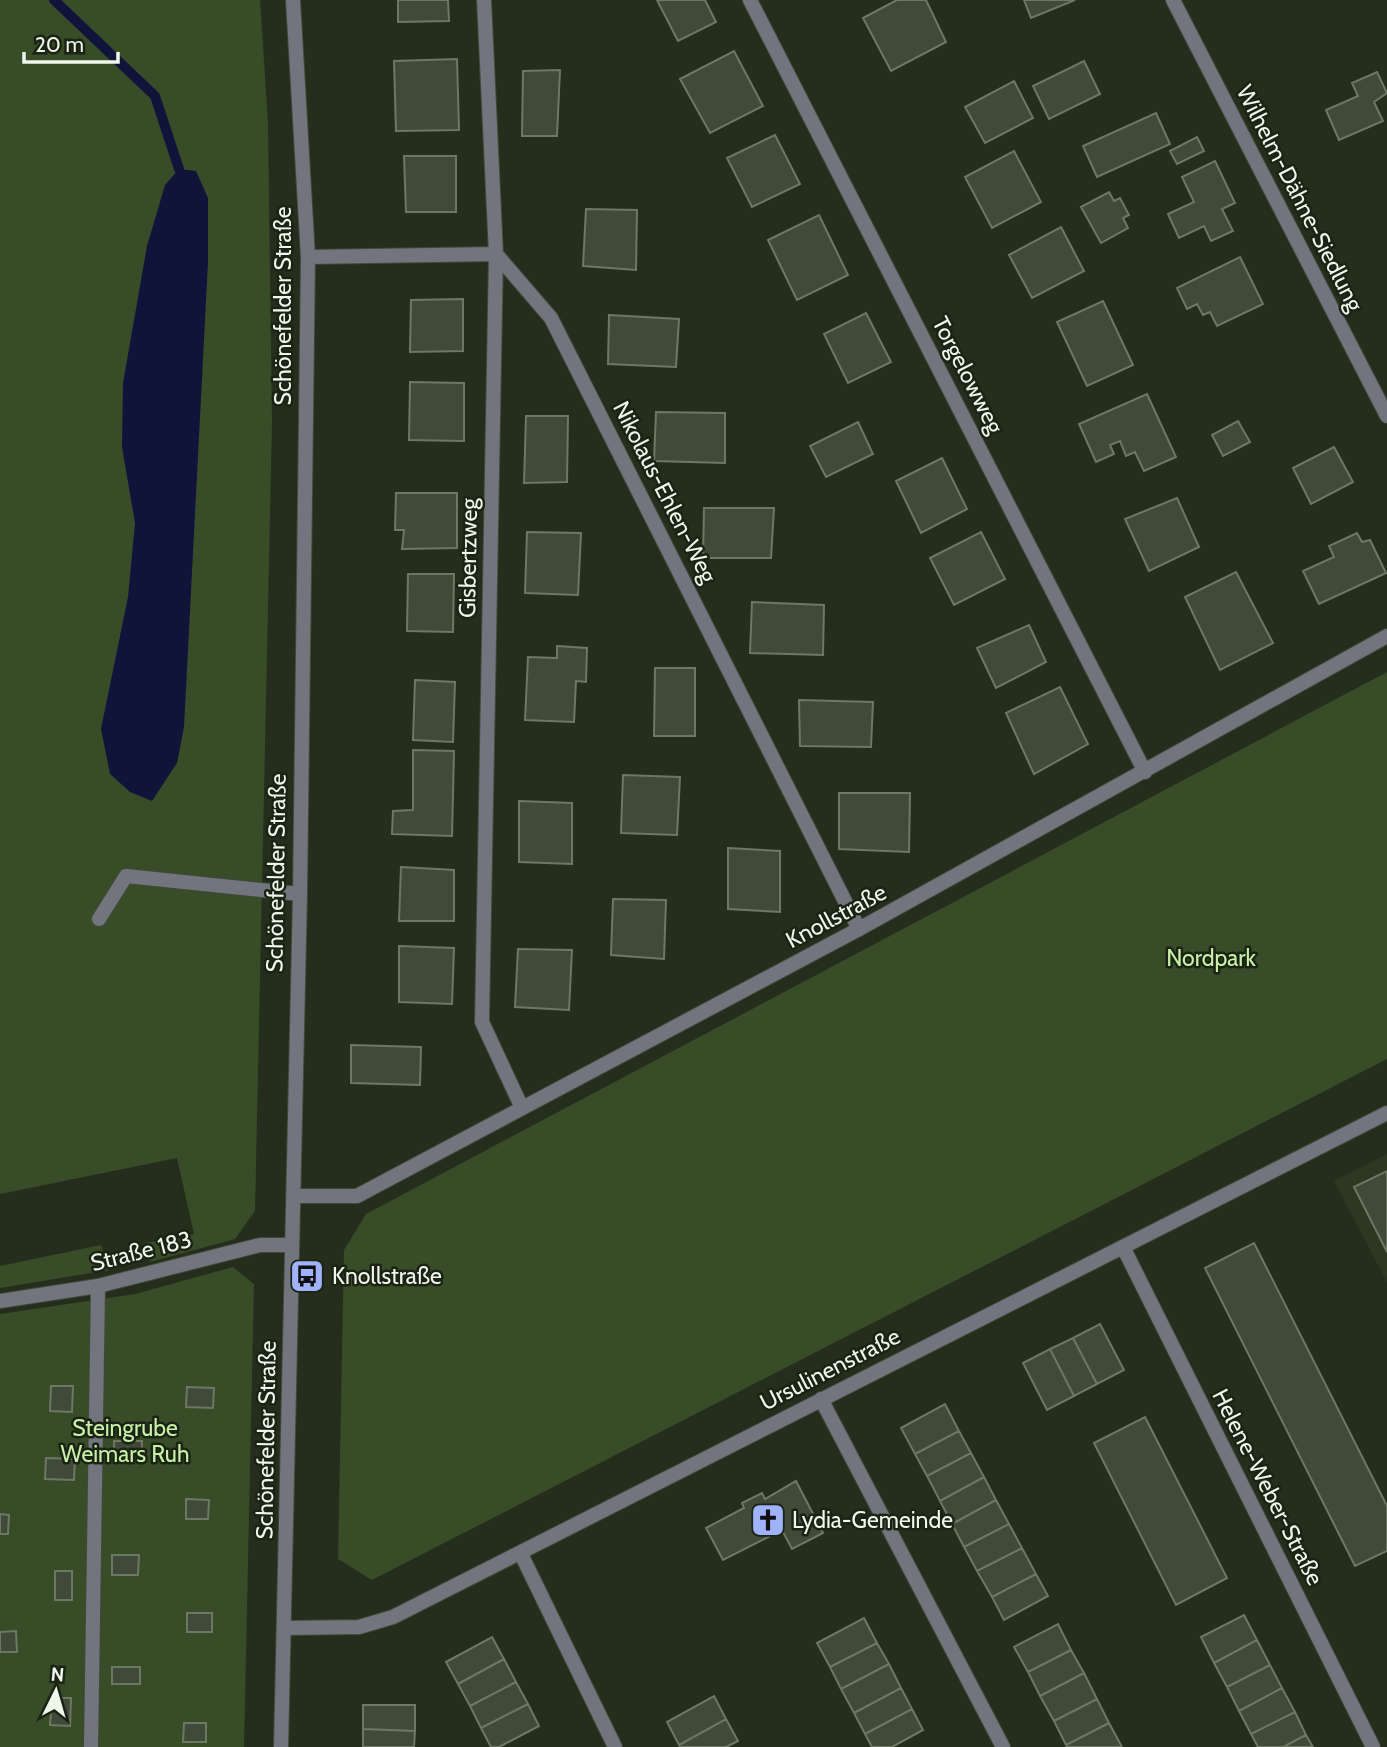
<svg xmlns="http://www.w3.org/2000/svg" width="1387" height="1747" font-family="Cabin,sans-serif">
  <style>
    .built { fill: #2c3822 }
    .green { fill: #384c28 }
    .water { fill: #10143b }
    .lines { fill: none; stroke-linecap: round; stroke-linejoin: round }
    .stream { stroke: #10143b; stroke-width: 10 }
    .building { fill: #404a38; stroke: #6d7864; stroke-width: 2 }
    .lane-casing { stroke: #414a3a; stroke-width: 16 }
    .street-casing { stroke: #414a3a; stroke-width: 16 }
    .lane { stroke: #72757e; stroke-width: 14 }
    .street { stroke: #72757e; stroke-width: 14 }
    .labels { text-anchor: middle; stroke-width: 5; stroke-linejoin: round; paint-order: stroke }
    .street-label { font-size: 23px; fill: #eff6eb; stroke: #1b2414 }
    .park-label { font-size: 23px; fill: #c8f1a8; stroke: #1b2414 }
    .poi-label { font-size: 23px; fill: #eff6eb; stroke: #1b2414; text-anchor: start }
  </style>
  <rect width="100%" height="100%" fill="#252e1d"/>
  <path class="built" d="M1387,1154v128l-53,-101z"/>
  <path class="green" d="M0,0h260l8,122 4,299 -17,790 -20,28 -85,23 -4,-19 48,-9 -17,-76 -177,36z
    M1387,672v387l-1015,521 -34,-21 6,-309 22,-36z
    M101,1245l8,25 -109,18v-22z
    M233,1267l21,17 -10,463h-244v-433l135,-20z"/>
  <path class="water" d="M179,169l17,2 12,27v64l-24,465 -7,36 -25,38 -22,-9 -20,-18 -9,-45 27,-132 7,-74 -13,-76 1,-64 24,-137 18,-61z"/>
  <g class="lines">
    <path class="stream" d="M54,0l101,96 24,73"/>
  </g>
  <path class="building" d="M398,0h50l1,21 -51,1z
    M657,0h48l11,22 -38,19z
    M897,0h29l20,42 -55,29 -28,-53z
    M1024,0h51l-44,18z
    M734,51l29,55 -53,27 -30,-54z
    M457,59l2,71 -63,1 -2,-70z
    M1084,61l16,33 -51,25 -16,-33z
    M560,70l-3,66h-35l1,-65z
    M1377,72l10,21 -13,9 9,19 -44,19 -13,-30 32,-14 -6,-13z
    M1014,81l19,37 -48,25 -20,-36z
    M1156,113l14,31 -73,33 -14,-31z
    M775,135l25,49 -48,23 -25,-49z
    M1197,137l7,14 -27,13 -7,-13z
    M1014,151l27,51 -49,26 -27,-51z
    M404,156h52v56h-50z
    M1215,161l20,42 -13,6 11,22 -22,10 -7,-15 -25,12 -11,-24 26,-12 -12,-25z
    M1109,192l5,9 6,-3 9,17 -6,3 5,10 -27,15 -20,-36z
    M586,209l51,1 -1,60 -53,-4z
    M819,215l29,60 -51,25 -29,-60z
    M1061,227l23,44 -52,27 -23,-43z
    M1240,257l23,47 -46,22 -7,-14 -7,3 -6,-11 -10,5 -10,-21z
    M463,299v52l-53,1 1,-52z
    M1103,301l30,64 -46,21 -30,-64z
    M866,313l25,49 -43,21 -24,-49z
    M609,315l70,4 -3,48 -68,-3z
    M410,382l54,1v58l-55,-1z
    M1147,394l29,63 -32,14 -9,-19 -9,4 -6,-15 -10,4 4,9 -18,8 -17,-38z
    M656,412l69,1v50l-71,-2z
    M526,416h42l-1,66 -43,1z
    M1238,421l12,21 -27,14 -11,-21z
    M858,422l15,32 -47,23 -16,-31z
    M1334,447l19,35 -42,22 -18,-36z
    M942,458l25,51 -46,24 -25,-52z
    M396,493h61v55l-55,1 2,-19h-9z
    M1177,498l22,49 -50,24 -24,-52z
    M704,508h70l-3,50h-68z
    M527,532l54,1 -3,62 -53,-2z
    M981,532l24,47 -51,26 -24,-47z
    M1357,533l5,9 8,-2 16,33 -67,31 -16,-33 31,-14 -5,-11z
    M1236,572l37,71 -53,27 -35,-73z
    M408,574h46l-1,58 -46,-1z
    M752,602l72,3 -1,50 -73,-2z
    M1029,625l17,37 -50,26 -19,-40z
    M557,646l30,2 -1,34 -10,-1 -2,41 -49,-2 3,-63 29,1z
    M655,668h40v68h-41z
    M415,680l40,2 -2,60 -40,-2z
    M1060,687l28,57 -54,30 -28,-61z
    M799,700l74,2 -2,45 -71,-1z
    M413,750l41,1 -2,85 -60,-2 1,-23 20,-1z
    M623,775l57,2 -3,58 -56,-2z
    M839,793h71l-1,59 -70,-3z
    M519,801l53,2v61l-53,-2z
    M728,848l52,3v61l-52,-3z
    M401,867l53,3v51h-55z
    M613,899l53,1 -2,59 -53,-4z
    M399,946l55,2 -2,56 -53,-2z
    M518,949l54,1 -3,60 -54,-3z
    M351,1045l70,2 -1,38 -69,-2z
    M1387,1171v81l-33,-65z
    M1254,1243l133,263v45l-32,15 -150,-298z
    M1100,1324l24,46 -27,14 -24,-46z
    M1073,1338l24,46 -23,12 -24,-47z
    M1050,1349l24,47 -27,14 -24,-47z
    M51,1386h22l-1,26 -22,-1z
    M187,1387l27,1 -1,20 -27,-1z
    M945,1404l14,27 -44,23 -14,-26z
    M1145,1417l82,161 -51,27 -82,-162z
    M959,1431l12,22 -44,23 -12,-22z
    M114,1441h28v18l-28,-1z
    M971,1453l13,24 -44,24 -13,-25z
    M46,1458l29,1 -1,21 -29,-1z
    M984,1477l12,23 -44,24 -12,-23z
    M796,1481l27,52 -31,16 -10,-19 -59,30 -17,-32 38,-20 -2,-5 20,-10 3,6z
    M186,1499l23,1 -1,19h-22z
    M996,1500l13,24 -45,23 -12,-23z
    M0,1514l9,1 -1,19h-8z
    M1009,1524l13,24 -45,23 -13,-24z
    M1022,1548l14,26 -44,23 -15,-26z
    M112,1555h27l-1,20h-26z
    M55,1571h17v29h-17z
    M1036,1574l12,22 -44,24 -12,-23z
    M187,1613h25v19h-25z
    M1244,1615l13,25 -43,23 -13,-26z
    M864,1618l13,25 -47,24 -13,-24z
    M1058,1624l13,26 -43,22 -14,-25z
    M16,1631l1,21h-17v-20z
    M492,1637l12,22 -46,25 -12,-22z
    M1257,1640l13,25 -43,22 -13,-24z
    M877,1643l12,21 -48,25 -11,-22z
    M1071,1650l13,23 -44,23 -12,-24z
    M504,1659l12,23 -46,24 -12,-22z
    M889,1664l12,24 -47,25 -13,-24z
    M1270,1665l12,23 -43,23 -12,-24z
    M112,1667h28v17h-28z
    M1084,1673l13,26 -43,22 -14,-25z
    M516,1682l12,22 -47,24 -11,-22z
    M901,1688l11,21 -47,25 -11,-21z
    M1282,1688l13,24 -44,22 -12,-23z
    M714,1696l12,23 -47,26 -12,-23z
    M52,1698h19l-1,28 -20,-1z
    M1097,1699l12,24 -43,22 -12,-24z
    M528,1704l11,22 -40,21h-8l-10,-19z
    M363,1705h52v26l-52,-2z
    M912,1709l11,21 -31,17h-20l-7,-13z
    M1295,1712l11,23 -23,12h-25l-7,-13z
    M726,1719l12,22 -12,6h-46l-1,-2z
    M184,1723h22v19h-23z
    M1109,1723l13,24h-55l-1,-2z
    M363,1729l52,2 -1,16h-51z
    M1306,1735l7,12h-30z"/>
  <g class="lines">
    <g class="lane-casing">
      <path id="lane" d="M484,0l12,254 -14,768 40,86
        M308,257l188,-3 55,64 308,611
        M99,919l27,-43 174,18
        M0,1301l98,-15 162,-41h32
        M91,1747l7,-461"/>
    </g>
    <g class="street-casing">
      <path id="street" d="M750,0l395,772
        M1173,0l214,416
        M293,1196h64l502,-267 528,-293
        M1123,1247l250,500
        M821,1399l182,348
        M521,1554l94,193
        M284,1628l75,-1 34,-10 994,-504
        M281,1747l19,-853 8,-637 -15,-257"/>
    </g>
    <use href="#lane" class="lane"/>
    <use href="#street" class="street"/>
  </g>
  <defs>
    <g id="bus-square" transform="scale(1.75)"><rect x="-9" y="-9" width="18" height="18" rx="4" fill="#a1b2fd" stroke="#1b2414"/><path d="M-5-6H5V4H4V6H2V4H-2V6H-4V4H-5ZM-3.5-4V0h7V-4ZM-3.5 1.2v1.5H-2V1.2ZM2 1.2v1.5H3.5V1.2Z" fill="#111"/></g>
    <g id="church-square" transform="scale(1.75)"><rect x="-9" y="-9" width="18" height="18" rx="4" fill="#a1b2fd" stroke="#1b2414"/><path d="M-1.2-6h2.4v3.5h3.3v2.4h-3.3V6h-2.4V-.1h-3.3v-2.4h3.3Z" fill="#111"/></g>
  </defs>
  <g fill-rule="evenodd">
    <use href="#bus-square" x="307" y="1276"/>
    <use href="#church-square" x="768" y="1520"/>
  </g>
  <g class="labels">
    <g class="street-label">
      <text transform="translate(1300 198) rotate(63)" y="8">Wilhelm-Dähne-Siedlung</text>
      <text transform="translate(283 306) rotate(-90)" y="8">Schönefelder Straße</text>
      <text transform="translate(968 375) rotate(63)" y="8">Torgelowweg</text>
      <text transform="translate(665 492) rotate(63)" y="8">Nikolaus-Ehlen-Weg</text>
      <text transform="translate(468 558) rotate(-89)" y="8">Gisbertzweg</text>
      <text transform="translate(276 873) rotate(-89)" y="8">Schönefelder Straße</text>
      <text transform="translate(836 916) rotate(-28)" y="8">Knollstraße</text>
      <text transform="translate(141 1251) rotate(-14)" y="8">Straße 183</text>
      <text transform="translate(830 1369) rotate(-27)" y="8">Ursulinenstraße</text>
      <text transform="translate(266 1440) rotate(-89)" y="8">Schönefelder Straße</text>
      <text transform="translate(1268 1487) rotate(63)" y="8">Helene-Weber-Straße</text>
    </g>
    <g class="park-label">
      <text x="1211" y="966">Nordpark</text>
      <text x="125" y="1436">Steingrube<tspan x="125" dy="26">Weimars Ruh</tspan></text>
    </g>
    <g class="poi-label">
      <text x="332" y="1284">Knollstraße</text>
      <text x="792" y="1528">Lydia-Gemeinde</text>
    </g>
  </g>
  <g transform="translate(56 1691) rotate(5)" stroke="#1b2414" stroke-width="5" paint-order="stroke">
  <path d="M0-5L12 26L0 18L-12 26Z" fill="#eff6eb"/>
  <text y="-10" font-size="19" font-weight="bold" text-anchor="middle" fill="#eff6eb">N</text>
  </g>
  <path d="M24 52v10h94v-10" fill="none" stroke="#eff6eb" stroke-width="3.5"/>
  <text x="35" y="52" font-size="21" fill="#eff6eb" stroke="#1b2414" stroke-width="5" paint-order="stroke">20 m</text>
</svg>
